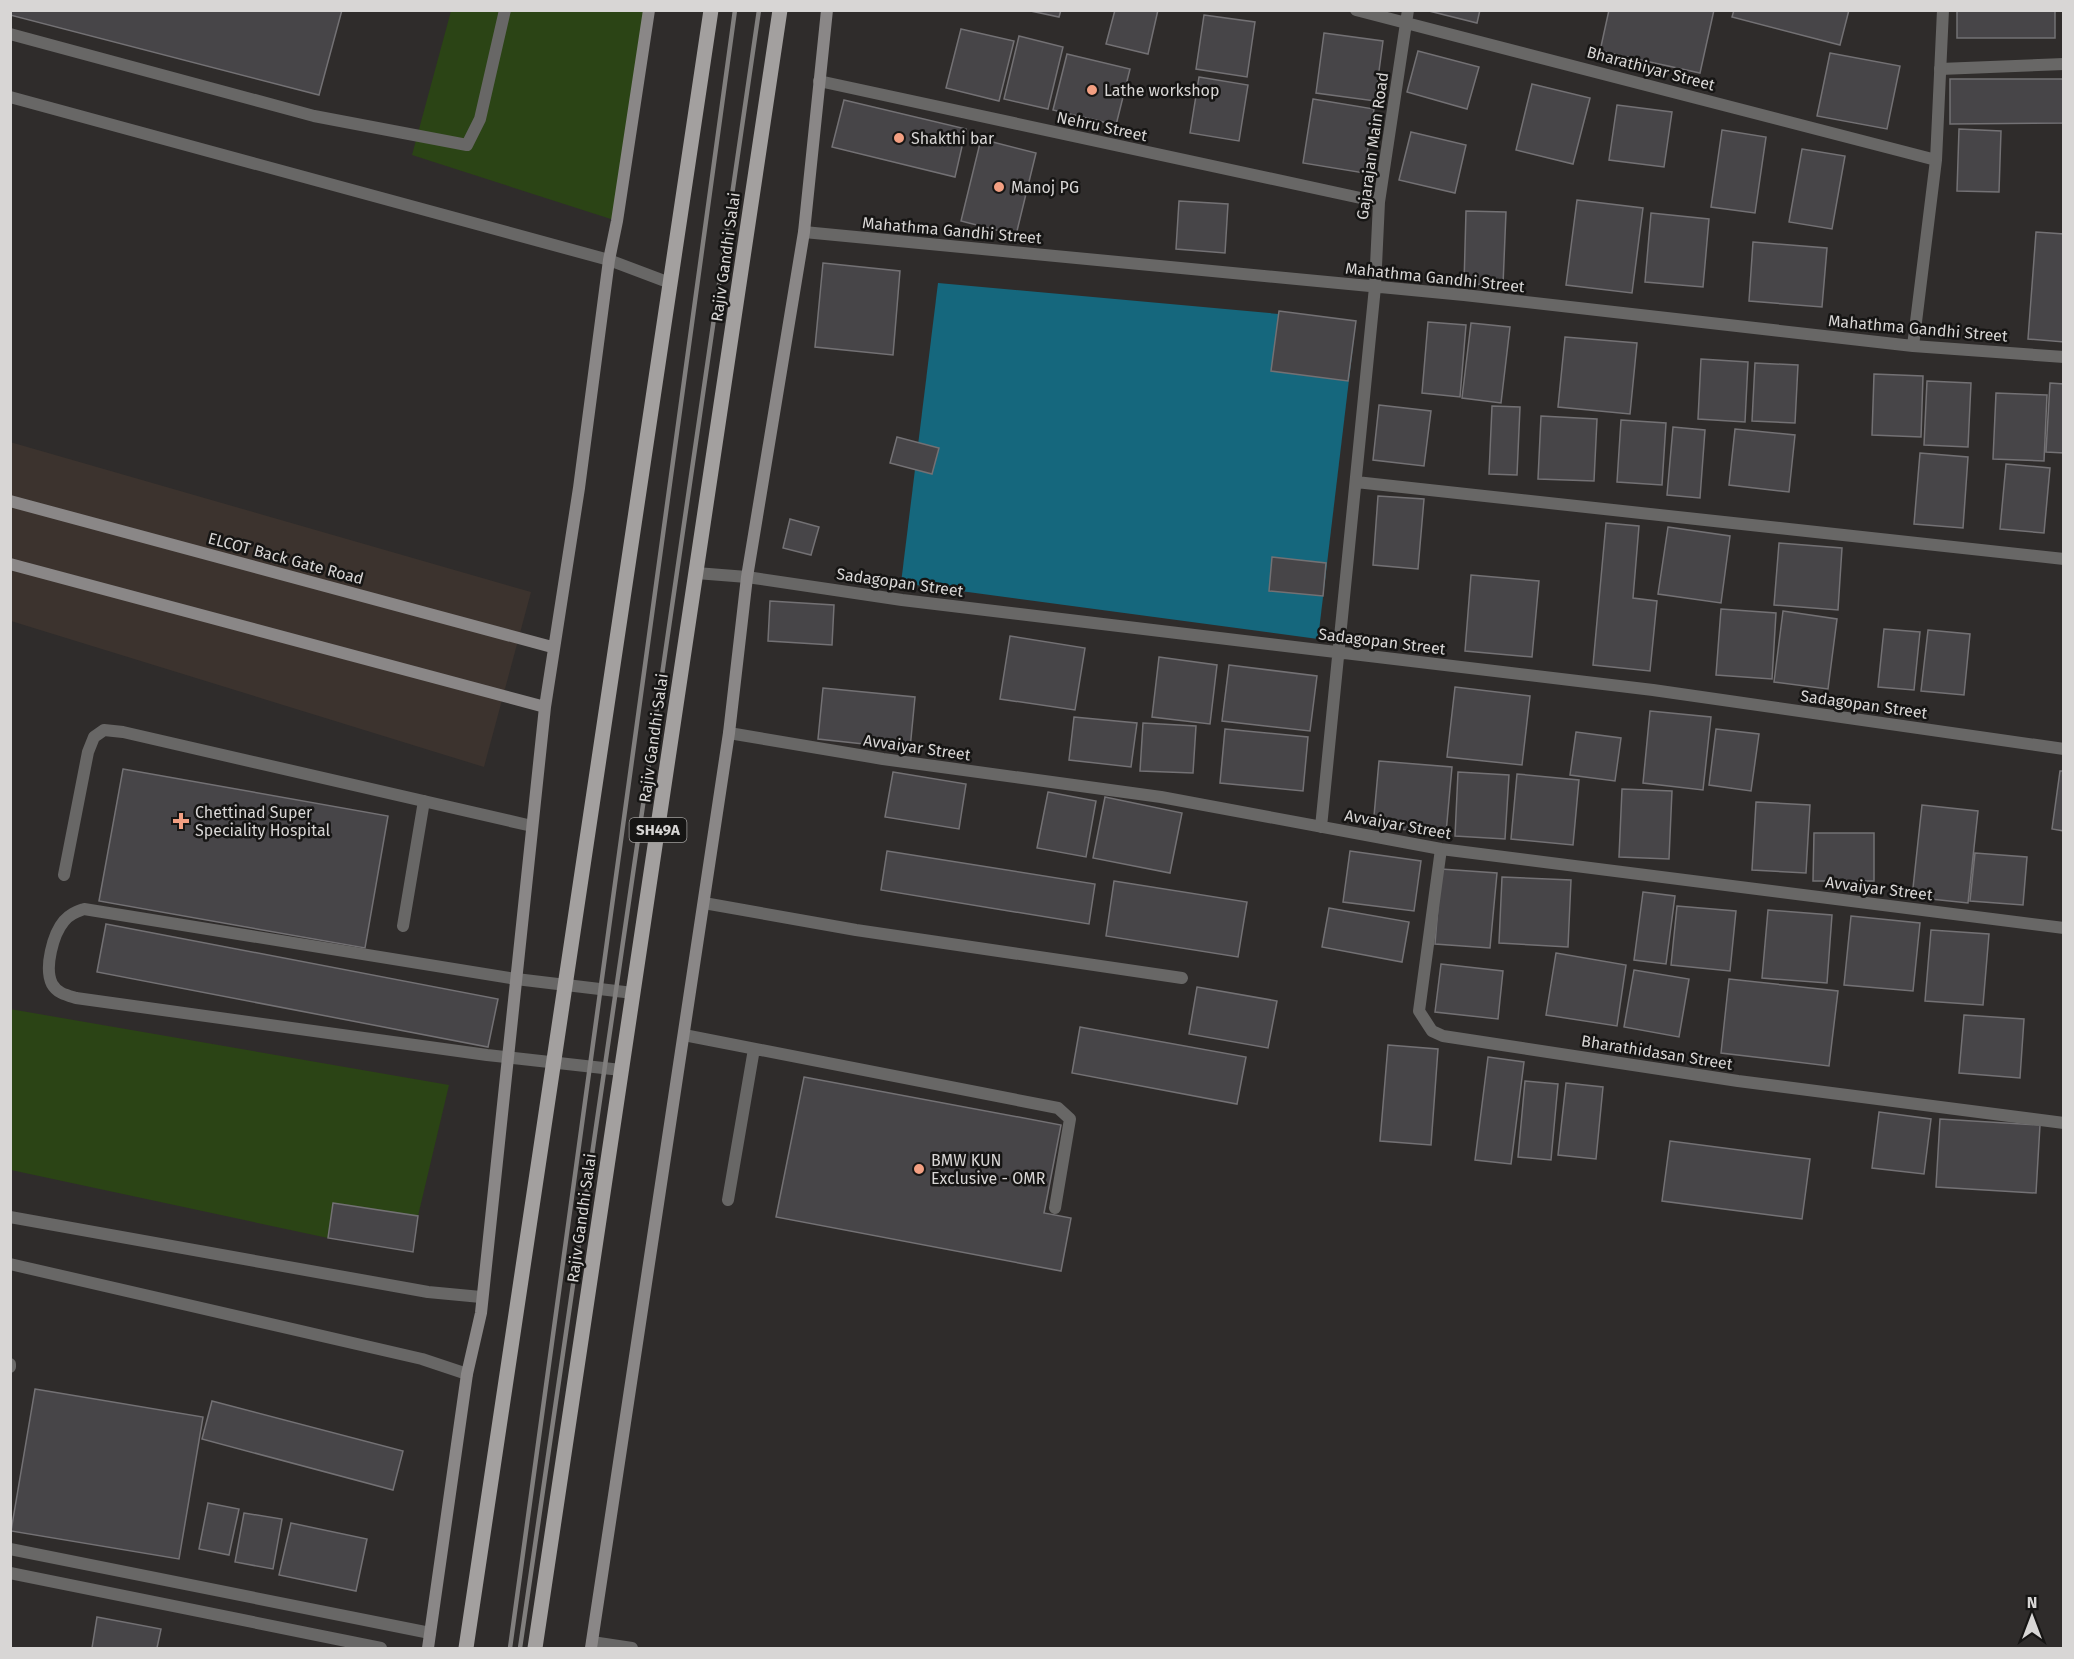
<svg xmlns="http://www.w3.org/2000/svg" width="2074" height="1659" font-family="'Fira Sans',sans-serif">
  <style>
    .built { fill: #3c332e }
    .green { fill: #2b4415 }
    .water { fill: #15677d }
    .building { fill: #474548; stroke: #737174; stroke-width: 1.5 }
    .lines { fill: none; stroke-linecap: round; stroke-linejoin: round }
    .lane { stroke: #686766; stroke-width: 12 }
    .street { stroke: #686766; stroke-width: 12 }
    .secondary { stroke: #8a8787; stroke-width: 12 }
    .primary { stroke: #a3a09f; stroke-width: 15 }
    .rail { stroke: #817f7e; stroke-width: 4.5 }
    .poi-dot { fill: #f39f82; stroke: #161514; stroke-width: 2 }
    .labels { text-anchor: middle; stroke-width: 5; stroke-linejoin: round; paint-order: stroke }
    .shield { fill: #161514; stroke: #9e9c9b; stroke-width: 1.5 }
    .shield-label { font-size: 15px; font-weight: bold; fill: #d8d6d5 }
    .street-label { font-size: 16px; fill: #d8d6d5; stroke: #161514 }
    .poi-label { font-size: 16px; fill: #d8d6d5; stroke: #161514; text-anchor: start }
  </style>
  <rect width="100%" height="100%" fill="#2f2c2b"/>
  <path class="built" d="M10,442l521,150 -47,175 -473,-146z"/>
  <path class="green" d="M451,11h198l-32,210 -205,-66z
    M10,1009l439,76 -31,131 -84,-13 -6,35 -317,-68z"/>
  <path class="water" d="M938,283l418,38 -38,318 -417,-56z"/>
  <path class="building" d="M10,10h332l-23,85 -309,-80z
    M1026,10h35l-2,7z
    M1115,10h43l-10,44 -42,-10z
    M1425,10h55l-3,13z
    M1609,10h105l-14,63 -100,-22z
    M1734,10h115l-9,35 -108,-28z
    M1957,10h98v28h-98z
    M1204,15l51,7 -8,55 -51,-8z
    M961,29l53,12 -15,60 -53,-13z
    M1324,33l59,8 -8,60 -59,-8z
    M1019,36l44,11 -15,62 -44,-10z
    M1418,51l61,16 -12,42 -60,-17z
    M1830,53l70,13 -13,63 -70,-13z
    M1067,54l63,15 -14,56 -63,-15z
    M1199,77l49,8 -9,56 -49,-8z
    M1950,79h114v44l-114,1z
    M1532,84l58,14 -17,66 -57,-14z
    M1313,99l61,10 -10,64 -61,-10z
    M844,100l122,29 -11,48 -123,-30z
    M1617,105l55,7 -8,55 -55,-7z
    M1959,129l42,2 -2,61 -42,-1z
    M1722,130l44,7 -11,76 -44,-6z
    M1411,132l55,13 -11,48 -56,-13z
    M981,139l55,14 -20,82 -55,-14z
    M1802,149l43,7 -13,73 -43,-7z
    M1577,200l66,8 -11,85 -66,-8z
    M1179,201l49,3 -3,49 -49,-4z
    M1466,211l40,1 -3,73 -39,-1z
    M1651,213l58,6 -6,68 -58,-5z
    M2036,232l28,2v108l-36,-3z
    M1753,242l74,6 -5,59 -73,-6z
    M823,263l77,8 -7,84 -78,-8z
    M1279,311l77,10 -8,60 -77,-10z
    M1428,322l38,3 -6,72 -38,-4z
    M1471,323l39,4 -9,76 -39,-5z
    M1565,337l72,6 -7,71 -72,-7z
    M1701,359l47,3 -3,60 -47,-3z
    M1755,363l43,2 -3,58 -43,-2z
    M1874,374l49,2 -2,61 -49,-2z
    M1927,381l44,2 -3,64 -44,-2z
    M2050,383l14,1v69l-18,-1z
    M1996,393l51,2 -3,66 -51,-2z
    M1379,405l52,6 -7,55 -51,-6z
    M1492,406l28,1 -3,68 -28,-1z
    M1541,416l56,3 -3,62 -56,-2z
    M1621,420l45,3 -4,62 -45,-3z
    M1673,427l32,3 -5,68 -33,-3z
    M1735,429l60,6 -6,57 -60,-7z
    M897,437l42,11 -7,26 -42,-11z
    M1920,453l48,4 -5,71 -49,-4z
    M2006,464l44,4 -6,65 -44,-4z
    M1378,496l46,3 -6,70 -45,-4z
    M790,519l29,8 -8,28 -28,-7z
    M1606,523l33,3 -6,72 24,3 -7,70 -57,-6z
    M1668,527l62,9 -9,67 -63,-9z
    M1779,543l63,5 -4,62 -64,-5z
    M1272,557l54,6 -3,33 -54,-5z
    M1471,575l68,6 -7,76 -67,-6z
    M770,601l64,4 -2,40 -64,-4z
    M1721,609l55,4 -4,66 -56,-4z
    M1783,611l54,8 -9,70 -54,-7z
    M1884,629l36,3 -6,58 -36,-3z
    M1928,630l42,4 -6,61 -43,-4z
    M1010,636l75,12 -10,62 -75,-11z
    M1159,657l58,8 -7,59 -58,-7z
    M1229,665l88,11 -7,55 -88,-10z
    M1455,687l75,9 -8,69 -75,-8z
    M823,688l92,9 -5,52 -92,-10z
    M1650,711l61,6 -8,73 -60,-7z
    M1074,717l63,6 -6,44 -62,-7z
    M1143,723l53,3 -3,47 -53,-2z
    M1225,729l83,8 -5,54 -83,-8z
    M1716,729l43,5 -8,57 -42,-6z
    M1576,732l45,6 -6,43 -45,-6z
    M1379,761l73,6 -6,66 -73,-6z
    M123,769l265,47 -23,132 -266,-47z
    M2060,771h4v60l-12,-2z
    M893,772l73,12 -7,45 -74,-12z
    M1458,772l51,3 -4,64 -50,-3z
    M1517,774l62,6 -6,65 -62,-6z
    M1622,789l50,2 -3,68 -50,-2z
    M1048,792l48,9 -10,56 -49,-9z
    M1105,797l77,16 -12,60 -77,-15z
    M1756,802l54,3 -4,68 -54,-3z
    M1922,805l56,6 -10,92 -56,-6z
    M1814,833h60v48h-61z
    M887,851l208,33 -6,40 -208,-34z
    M1350,851l71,10 -7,50 -71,-9z
    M1975,853l52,4 -4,48 -53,-4z
    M1441,869l56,4 -7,75 -55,-4z
    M1502,877l69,3 -3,67 -69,-4z
    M1114,881l133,21 -9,55 -132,-21z
    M1643,892l32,4 -9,68 -32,-4z
    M1677,906l59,5 -6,60 -59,-6z
    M1329,908l80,14 -7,40 -80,-15z
    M1768,910l64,5 -5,68 -65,-5z
    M1851,916l69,7 -7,68 -69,-6z
    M106,924l392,75 -10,48 -391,-75z
    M1931,930l58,4 -6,71 -58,-4z
    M1556,953l70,12 -9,61 -71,-11z
    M1441,964l62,7 -5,48 -63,-7z
    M1634,970l55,9 -10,58 -55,-10z
    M1729,979l109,12 -9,75 -108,-13z
    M1197,987l80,14 -9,47 -79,-14z
    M1964,1015l60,4 -4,59 -61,-5z
    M1080,1027l166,30 -9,47 -165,-31z
    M1388,1045l50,4 -7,96 -51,-4z
    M1488,1057l36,5 -13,102 -36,-4z
    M804,1077l257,48 -17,88 27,5 -10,53 -285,-54z
    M1525,1081l33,3 -7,76 -33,-3z
    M1566,1083l37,4 -7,72 -38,-4z
    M1879,1112l52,7 -7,55 -52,-6z
    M1940,1119l100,6 -4,68 -100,-6z
    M1670,1141l140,18 -8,60 -140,-18z
    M333,1203l85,13 -5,36 -85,-14z
    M35,1389l168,28 -24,142 -168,-28z
    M212,1401l191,50 -10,39 -191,-51z
    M208,1503l31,6 -10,46 -30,-6z
    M244,1513l38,6 -9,50 -38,-7z
    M291,1523l76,16 -11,52 -77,-16z
    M97,1617l64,12 -4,19h-65z"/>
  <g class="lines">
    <path class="lane" d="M10,34l304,82 153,29 13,-26 25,-109
      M1940,69l124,-5
      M10,97l599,163 61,23
      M64,875l24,-123 6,-15 10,-7 19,2 409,94
      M704,903l152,27 326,48
      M403,926l21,-125
      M684,1035l374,73 12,11 -15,89
      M621,1070l-134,-15 -411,-57c-10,-3 -19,-5 -24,-14 -8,-16 1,-50 12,-63 6,-7 12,-9 20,-12l432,70 117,14
      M728,1200l26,-151
      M10,1217l418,75 53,5
      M10,1264l412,95 45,15
      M592,1642l40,6"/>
    <path class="street" d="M1356,10l580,150
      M819,81l560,121
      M804,232l660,63 449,51 151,11
      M1913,346l23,-186 7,-150
      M1356,482l708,77
      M696,573l51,4 155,23 751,90 411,59
      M729,733l154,26 278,38 280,52 623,79
      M1321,827l54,-540 4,-85 29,-192
      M1441,849l-22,162 13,20 11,5 295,45 326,42
      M10,1364v3
      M10,1549l420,84
      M10,1573l371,75"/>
    <path class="secondary" d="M10,501l542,146
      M10,564l535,143
      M428,1648l39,-274 14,-61 64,-606 34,-219 30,-228 8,-39 32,-211
      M591,1648l138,-915 18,-156 57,-345 23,-222"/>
    <path class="primary" d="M466,1648l245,-1638
      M535,1648l245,-1638"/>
    <path class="rail" d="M510,1648l225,-1638
      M520,1648l239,-1638"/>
  </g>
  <g class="poi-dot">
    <circle cx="1092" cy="90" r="6"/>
    <circle cx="899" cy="138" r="6"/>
    <circle cx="999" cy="187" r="6"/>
    <path d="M178 812h6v6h6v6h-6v6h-6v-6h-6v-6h6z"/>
    <circle cx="919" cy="1169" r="6"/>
  </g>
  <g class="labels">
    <rect class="shield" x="629.5" y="818" width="57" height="24" rx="4.5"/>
    <g class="shield-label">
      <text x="658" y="835">SH49A</text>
    </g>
    <g class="street-label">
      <text transform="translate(1651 68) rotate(15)" y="6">Bharathiyar Street</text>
      <text transform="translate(1102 126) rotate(12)" y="6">Nehru Street</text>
      <text transform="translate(1372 146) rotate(-82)" y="6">Gajarajan Main Road</text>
      <text transform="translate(952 230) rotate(5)" y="6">Mahathma Gandhi Street</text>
      <text transform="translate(725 257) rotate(-82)" y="6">Rajiv Gandhi Salai</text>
      <text transform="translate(1435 277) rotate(6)" y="6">Mahathma Gandhi Street</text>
      <text transform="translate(1918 328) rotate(5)" y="6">Mahathma Gandhi Street</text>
      <text transform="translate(286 558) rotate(15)" y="6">ELCOT Back Gate Road</text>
      <text transform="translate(900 582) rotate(8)" y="6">Sadagopan Street</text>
      <text transform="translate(1382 641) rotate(7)" y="6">Sadagopan Street</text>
      <text transform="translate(1864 704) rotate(8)" y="6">Sadagopan Street</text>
      <text transform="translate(653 738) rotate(-82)" y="6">Rajiv Gandhi Salai</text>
      <text transform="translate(917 747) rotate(8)" y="6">Avvaiyar Street</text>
      <text transform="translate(1398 824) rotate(10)" y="6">Avvaiyar Street</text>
      <text transform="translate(1879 888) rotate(7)" y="6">Avvaiyar Street</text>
      <text transform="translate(1657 1052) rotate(9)" y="6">Bharathidasan Street</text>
      <text transform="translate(581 1218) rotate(-82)" y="6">Rajiv Gandhi Salai</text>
    </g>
    <g class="poi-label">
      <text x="1104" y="96">Lathe workshop</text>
      <text x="911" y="144">Shakthi bar</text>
      <text x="1011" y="193">Manoj PG</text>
      <text x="195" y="818">Chettinad Super<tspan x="195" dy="18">Speciality Hospital</tspan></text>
      <text x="931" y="1166">BMW KUN<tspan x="931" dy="18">Exclusive - OMR</tspan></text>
    </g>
  </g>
  <rect width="2074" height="1659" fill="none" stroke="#d8d6d5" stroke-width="24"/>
  <g transform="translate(2032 1617)" stroke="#161514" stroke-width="4.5" paint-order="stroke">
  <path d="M0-4.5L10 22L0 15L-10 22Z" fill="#d8d6d5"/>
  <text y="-9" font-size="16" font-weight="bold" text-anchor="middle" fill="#d8d6d5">N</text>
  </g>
</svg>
